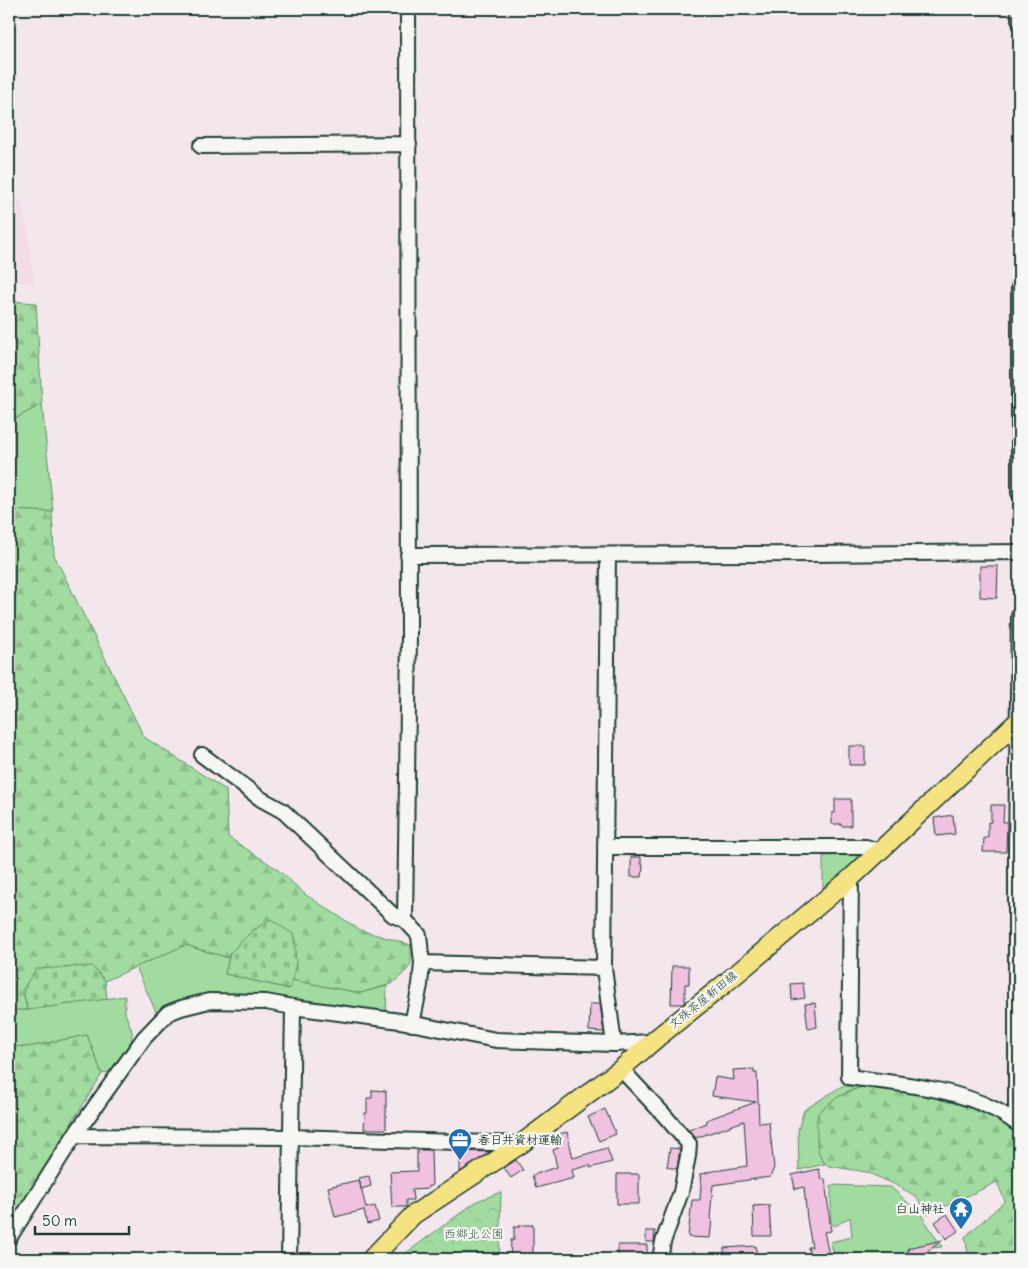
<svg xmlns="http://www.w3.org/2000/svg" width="1028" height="1268" font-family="Delius,'Klee One',sans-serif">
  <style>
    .built { fill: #f3dbea }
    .grass { fill: #a2db9f; stroke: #608c6a }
    .forest { fill: url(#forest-firs); stroke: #608c6a }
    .cemetery { fill: url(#cemetery-stones); stroke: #608c6a }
    .park { fill: url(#park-crowns); stroke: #608c6a }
    .building { fill: #f1c1e2; stroke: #1f3d34 }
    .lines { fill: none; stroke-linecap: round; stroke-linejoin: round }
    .minor-casing { stroke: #1f3d34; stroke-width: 18 }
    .major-casing { stroke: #1f3d34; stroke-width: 21 }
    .minor { stroke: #f6f6f2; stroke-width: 14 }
    .major { stroke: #f5e382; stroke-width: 18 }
    .labels { text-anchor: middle; stroke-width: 4.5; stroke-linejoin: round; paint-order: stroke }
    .street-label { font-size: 12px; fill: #1f3d34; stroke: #f6f6f2 }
    .poi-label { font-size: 12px; font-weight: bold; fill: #1f3d34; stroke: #f6f6f2; text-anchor: start }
    .park-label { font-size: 12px; fill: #395d49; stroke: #f6f6f2 }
  </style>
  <defs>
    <pattern id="forest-firs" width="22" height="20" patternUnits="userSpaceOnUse" patternTransform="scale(1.25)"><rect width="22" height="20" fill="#a2db9f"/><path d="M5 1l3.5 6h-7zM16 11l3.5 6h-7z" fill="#8bbd8a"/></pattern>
    <pattern id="cemetery-stones" width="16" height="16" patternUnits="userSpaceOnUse" patternTransform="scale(1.25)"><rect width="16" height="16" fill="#a2db9f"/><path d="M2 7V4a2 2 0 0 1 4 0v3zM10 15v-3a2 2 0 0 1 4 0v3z" fill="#8bbd8a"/></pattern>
    <pattern id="park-crowns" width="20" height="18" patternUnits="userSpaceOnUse" patternTransform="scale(1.25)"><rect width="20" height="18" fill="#a2db9f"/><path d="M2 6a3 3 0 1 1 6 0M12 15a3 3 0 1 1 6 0" fill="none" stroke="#8bbd8a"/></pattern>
  </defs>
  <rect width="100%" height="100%" fill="#f4e6ed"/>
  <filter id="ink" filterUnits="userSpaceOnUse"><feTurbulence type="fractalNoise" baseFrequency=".02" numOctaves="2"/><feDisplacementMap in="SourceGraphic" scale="10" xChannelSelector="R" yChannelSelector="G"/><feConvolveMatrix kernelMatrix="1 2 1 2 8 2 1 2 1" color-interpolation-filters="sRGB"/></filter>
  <g filter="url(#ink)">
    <path class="built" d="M9,169l18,56 7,58 -25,-1z"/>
    <path class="grass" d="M42,404l11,108 -44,-2v-88z
      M857,855v10l-34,29v-38z
      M185,945l44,13 -4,16 64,15 3,-9 68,13 27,-7 -1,28 -167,-17 -60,22 -23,-52z
      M125,996v17l7,18 -1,23 -14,15 -15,5 -15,-39 -59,12 -19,-1v-36h19z
      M842,1086h23l-19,6 -27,63 6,9 -26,6 -1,-40 6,-20z
      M831,1185l60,2 31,29 20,31 -35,3 2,9h-73l-6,-17 22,-5 -2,-20 -15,9 -4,-3z"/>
    <path class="forest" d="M9,301l27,2 6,101 -33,18z
      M9,510l43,2 2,43 90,182 82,53 2,47 49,32 29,26 54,35 51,15v19l-5,7 -14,13 -32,9 -68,-13 4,-16 -66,-11 -1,5 -44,-13 -80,36 -13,-15 -69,23 4,21h-18z
      M87,1035l15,39 -93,150v-178l19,1z
      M865,1086l51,5 48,10 55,28v130h-50l-4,-22 40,-36 -8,-19 -70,33 -10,-18 -23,-13 -28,-12 -37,-6c-10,-6 -12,-17 -12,-28 0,-7 -1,-17 1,-24 2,-4 5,-5 8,-8 14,-12 22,-14 39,-20z"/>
    <path class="cemetery" d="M271,919l23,16 2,29 -6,25 -65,-15 5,-21 21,-21z
      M92,966l13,15 2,18 -80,11 -4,-21 13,-20z"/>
    <path class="park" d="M501,1192l-2,67h-101l79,-58z"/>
    <path class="building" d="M980,566h18l-1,32 -17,-1z
      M849,746h16v19h-16z
      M835,799h16v27h-10v-2h-9v-11h3z
      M991,805h13l-1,17h4l-1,30h-23l1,-14h4v-16h3z
      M953,815l2,19 -19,2 -2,-18z
      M631,857h10v7h2l-1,13h-11z
      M672,966h17v18h-4v18l-2,2h-12z
      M803,983l2,15 -13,2 -1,-16z
      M815,1003l2,24 -9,2 -3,-25z
      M590,1004h10l4,28 -15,-1z
      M754,1069v4h3l2,50 10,-1 5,46 -4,9 -57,8 -3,33 2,1 -2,19 -22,-1 4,-37h8l1,-15 -1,-11 7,-1v-1l40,-6 -3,-45 -48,17 -7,-8 18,-7 -1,-3 50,-18 -44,-6 3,-19 19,3 -1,-10z
      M372,1090l14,1v38h-22l1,-16h2v-15h5z
      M605,1109l11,25 -17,7 -11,-24z
      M567,1132l6,26 34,-10 5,14 -22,6v-3l-18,5 2,8 -38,10 -4,-13 25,-8 -4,-17 5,-2 -4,-13z
      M670,1148l10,1 -3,20 -10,-2z
      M417,1150h14l1,36h-4v3l-16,1 1,10h-7v7h-14l-2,-35 27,-1z
      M460,1151l30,1 -30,20z
      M516,1160l7,10 -12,8 -7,-10z
      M819,1169l2,10h4l6,52 -7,1 6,27h-20l-2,-12h4l-5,-28 -3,-32 -9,2 -3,-14z
      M617,1174h22v30h-22z
      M369,1176l2,10 -10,3 -2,-11z
      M359,1180l7,28 9,-2 4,15 -12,3 -3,-14 -29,7 -7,-30z
      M769,1205l2,31h-17l-1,-30z
      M947,1214l11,17 -12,8 -11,-17z
      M520,1225h13v34h-23l1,-19h3v-13h6z
      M646,1231h9l-1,11h-8z
      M943,1240l-27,19h-5l-3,-11z
      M618,1245h29v14h-29z
      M756,1246v13h-32v-11z"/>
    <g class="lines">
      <g class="minor-casing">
        <path id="minor" d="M1019,9v11
          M201,146l208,-2
          M1019,287v206
          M408,555l404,-1 207,-2
          M608,555l-4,413 10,76
          M202,755l59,44 22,12 110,104 12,5 14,15 3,28 -2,22 -8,39
          M605,847h261l13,4
          M851,878l-2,199c50,7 102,10 147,33 8,4 16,10 23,15
          M405,920l4,-284 -1,-627
          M422,963l182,5
          M621,1069l43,46 25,29 -1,12 -7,36 -18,50 -3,17
          M1016,1122v-272l3,-235
          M74,1136l217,1 230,7
          M9,1238l65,-102 70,-98 24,-25 13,-5 28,-7 57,1 27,5 107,14 96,19 118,4 37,-2
          M289,1259l4,-252"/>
      </g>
      <g class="major-casing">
        <path id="major" d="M371,1259l42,-44 108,-71 100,-75 37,-32 64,-51 129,-108 168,-158"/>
      </g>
      <use href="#minor" class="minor"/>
      <use href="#major" class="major"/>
    </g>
  </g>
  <defs>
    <g id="office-pin" transform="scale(1.25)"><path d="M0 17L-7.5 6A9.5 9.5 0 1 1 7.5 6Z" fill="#1f6fb2" stroke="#f6f6f2"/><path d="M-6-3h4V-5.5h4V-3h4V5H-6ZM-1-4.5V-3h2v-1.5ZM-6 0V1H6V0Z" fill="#fff"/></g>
    <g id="temple-pin" transform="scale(1.25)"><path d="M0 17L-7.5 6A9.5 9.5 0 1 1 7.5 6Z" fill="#1f6fb2" stroke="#f6f6f2"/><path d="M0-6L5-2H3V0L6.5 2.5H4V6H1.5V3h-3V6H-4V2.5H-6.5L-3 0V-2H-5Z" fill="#fff"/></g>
  </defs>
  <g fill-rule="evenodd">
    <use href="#office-pin" x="460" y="1140"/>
    <use href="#temple-pin" x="961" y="1209"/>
  </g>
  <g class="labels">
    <g class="street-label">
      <text transform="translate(703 1000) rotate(-39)" y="4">文殊茶屋新田線</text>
    </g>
    <g class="poi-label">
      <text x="478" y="1144">春日井資材運輸</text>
      <text x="944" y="1213" text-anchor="end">白山神社</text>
    </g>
    <g class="park-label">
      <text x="474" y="1238">西郷北公園</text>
    </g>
  </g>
  <rect width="1028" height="1268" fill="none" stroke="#f6f6f2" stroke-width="30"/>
  <rect x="15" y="15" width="998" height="1238" fill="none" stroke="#1f3d34" stroke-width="2" filter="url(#ink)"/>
  <path d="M35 1226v8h94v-8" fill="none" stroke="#1f3d34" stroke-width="2.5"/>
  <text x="42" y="1226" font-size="15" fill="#1f3d34" stroke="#f6f6f2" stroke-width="4" paint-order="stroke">50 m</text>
</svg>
